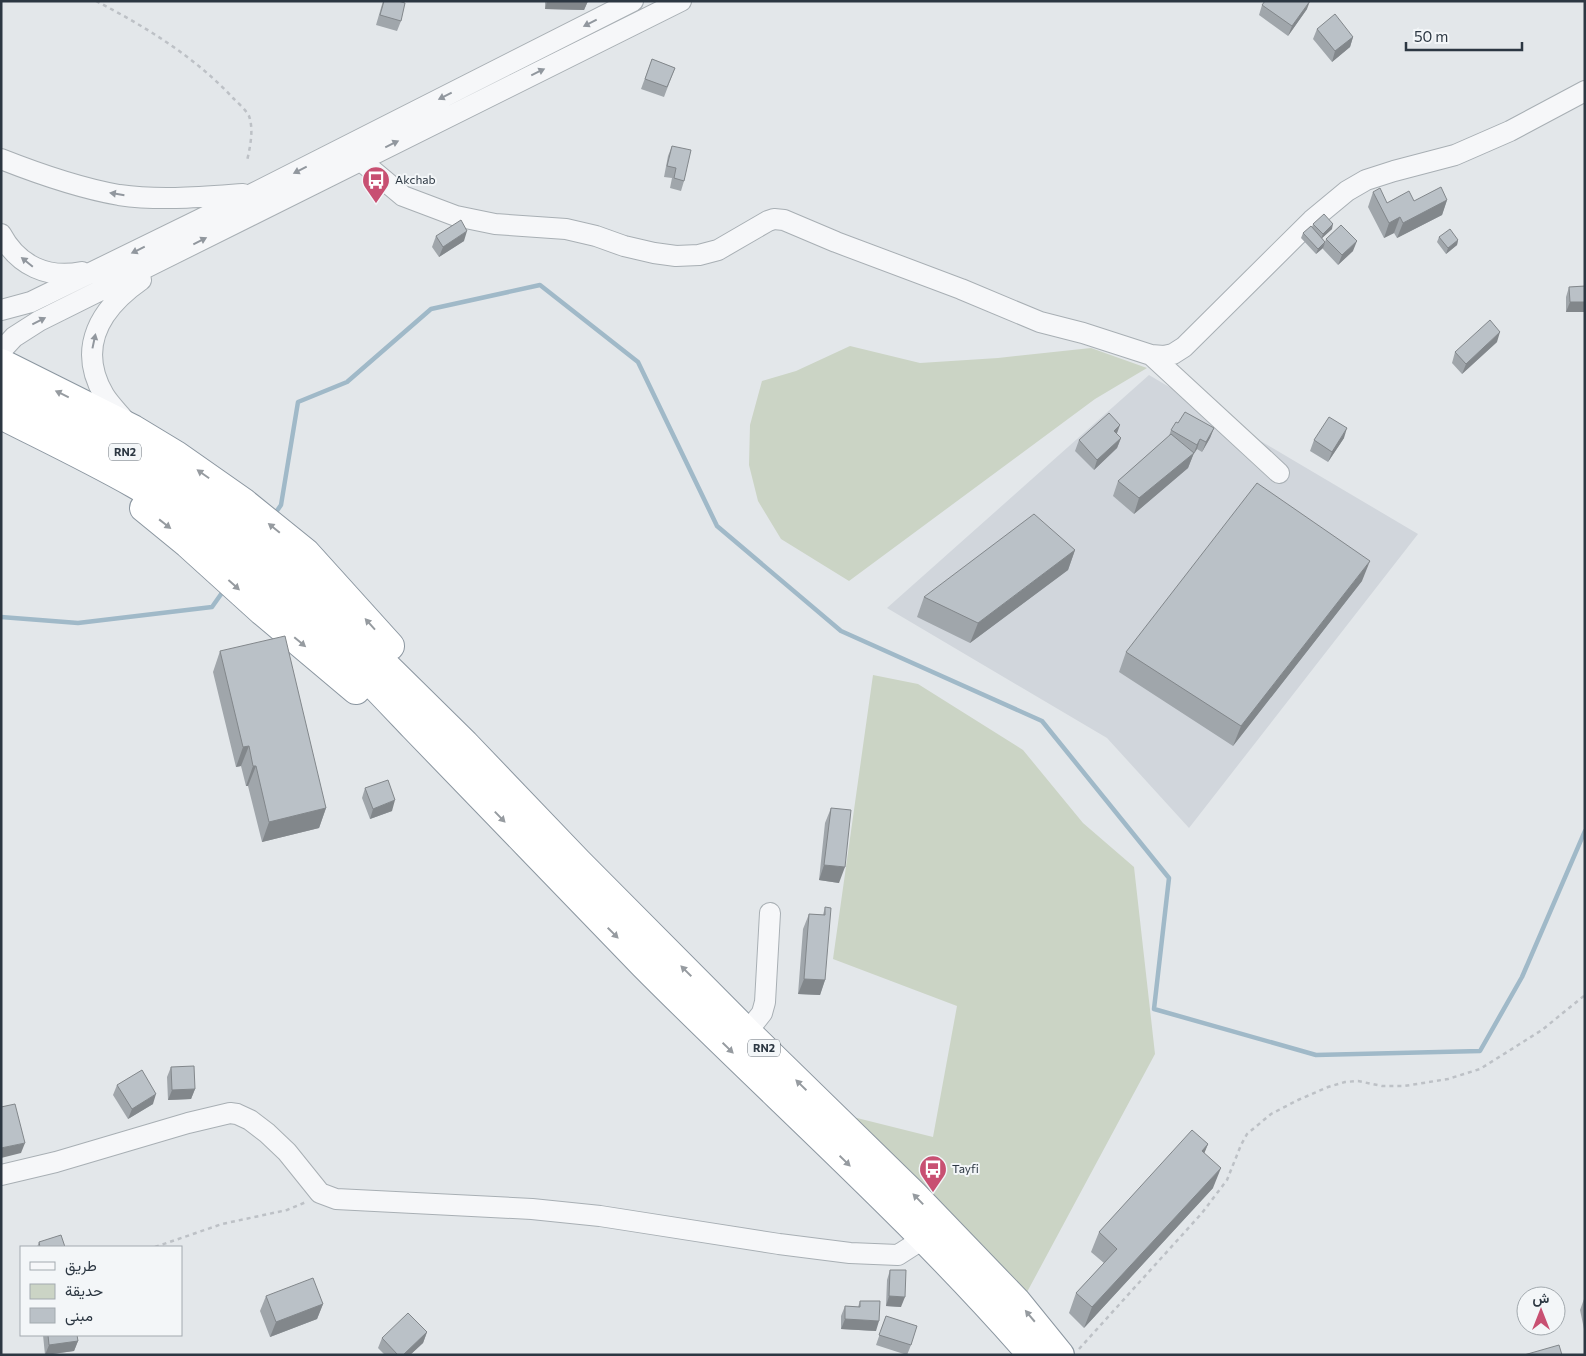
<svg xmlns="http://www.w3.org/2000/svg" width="1586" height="1356" font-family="Commissioner,Vazirmatn,sans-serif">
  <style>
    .built { fill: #d1d6dc }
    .green { fill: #cbd4c5 }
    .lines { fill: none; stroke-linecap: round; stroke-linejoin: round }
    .stream { stroke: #a0b9c8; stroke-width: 4.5 }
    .minor-casing { stroke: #a8afb4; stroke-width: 22 }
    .highway-casing { stroke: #8b96a0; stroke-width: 30 }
    .path { stroke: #bdc1c6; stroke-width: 2.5; stroke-dasharray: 4 4; stroke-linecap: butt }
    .minor { stroke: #f6f7f9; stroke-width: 20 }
    .highway { stroke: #fff; stroke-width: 28 }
    .wall { fill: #a0a6ab }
    .shaded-wall { fill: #82878b }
    .building { fill: #bac1c7; stroke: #82878b }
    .oneway { fill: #91979e }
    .oneway2 { fill: #969ba0 }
    .labels { text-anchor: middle; stroke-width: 4; stroke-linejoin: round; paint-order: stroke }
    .shield { fill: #f3f6f8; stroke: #687079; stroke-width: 1 }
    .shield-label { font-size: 11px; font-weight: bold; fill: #2c3742 }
    .poi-label { font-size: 12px; fill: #2c3742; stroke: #f3f6f8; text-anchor: start }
  </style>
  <rect width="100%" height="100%" fill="#e3e7ea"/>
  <path class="built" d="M1149,375l269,159 -229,294 -82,-90 -220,-130z"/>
  <path class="green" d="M850,346l70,17 78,-5 93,-10 56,20 -52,31 -246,182 -68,-42 -23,-38 -9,-36 1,-40 12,-44 34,-10z
    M873,675l45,9 105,66 60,73 51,44 21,187 -129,240 -173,-177 80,20 24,-131 -124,-47z"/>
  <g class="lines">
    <path class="stream" d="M274,515l7,-10 17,-103 49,-20 84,-73 109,-24 98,77 79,164 124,105 201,90 127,157 -15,131 162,46 164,-4 42,-74 63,-146
      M1,617l77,6 134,-16 12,-17"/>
    <g class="minor-casing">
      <path id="minor" d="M1,159c38,15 78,29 118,36 41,6 83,2 124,-1
        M360,160l43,36 53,20 39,8 71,5 30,7 28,10 30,7 22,3 23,-1 19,-5 50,-29 6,-2 10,1 52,22 125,47 79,33 43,11 68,22 13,1 9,-2 11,-7 128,-127 35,-29 19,-11 28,-9 61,-16 55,-24 75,-40
        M1,234c17,32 47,45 81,38
        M1,310l30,-8 221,-108 381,-193
        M1,351l13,-14 25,-16 642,-320
        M1151,355l128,118
        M126,422c-7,-9 -16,-17 -22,-27 -28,-48 -3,-87 37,-115
        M747,1032l15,-19 3,-11 5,-89
        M1,1175l55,-13 132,-39 42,-10 7,1 13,6 17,13 20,19 33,41 16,6 196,10 68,7 179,28 71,9 48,2 25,-16"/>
    </g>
    <g class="highway-casing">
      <path id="highway" d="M1,363l132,66 43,26 67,47 63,51 84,93
        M1,389l155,80 39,26 45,36 93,83 132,130 113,118 169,170 166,162 104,108 43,53
        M1,415c77,39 158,76 226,130 67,55 127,119 187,182 77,79 153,159 230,238 129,130 268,252 388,390
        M144,508l44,36 74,67 94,79"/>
    </g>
    <path class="path" d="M96,1c50,26 99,56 137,97 5,5 13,12 16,18 5,14 1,31 -2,45
      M155,1247l67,-23 65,-14 19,-8
      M1079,1349l123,-136 25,-33 14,-35 6,-11 24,-20 27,-14 30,-13 17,-5 13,-1 24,5h22l44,-7 32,-10 62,-39 43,-35"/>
    <use href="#minor" class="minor"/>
    <use href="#highway" class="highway"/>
  </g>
  <path class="wall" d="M383,1l18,20 -4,10 -21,-6z
    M545,1h43l-4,9 -39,-1z
    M1262,5l45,4 -19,27 -29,-21z
    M1317,29l36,8 -3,10 -18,15 -19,-23z
    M652,59l23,9 -11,29 -23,-8z
    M672,146l12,35 -3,10 -11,-3 2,-10 -8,-1 4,-21z
    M1373,192l14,11 27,-2 33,-1 -5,15 -45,23 -3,-5 -10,5 -16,-31z
    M1313,224l19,5 -10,9 3,4 1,-3 27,12 -15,14 -15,-16v-1l-7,6 -15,-16 2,-5 9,-6z
    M436,236l28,5 -25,16 -7,-10z
    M1439,237l19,3 -1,5 -11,9 -9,-12z
    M1585,286v26h-19v-15l3,-10z
    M1497,342l-35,32 -10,-11 3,-11z
    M1178,423l36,5 -4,10 -8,14 -5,-3 -4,6 -5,13 -54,46 -21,-18 5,-15 51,-45 2,-6z
    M1117,434l4,4 -4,10 -23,22 -19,-19 4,-11z
    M1344,438l-16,24 -18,-11 4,-11z
    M1075,550l-7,20 -98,73 -53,-26 7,-20z
    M1362,581l-129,165 -114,-74 7,-20z
    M220,651l106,157 -7,20 -57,14 -14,-56h-2l-5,-20 -5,1 -23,-95z
    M365,788l27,23 -22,8 -8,-21z
    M831,808l8,75 -20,-3 6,-57z
    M825,907v73l-5,15 -22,-1 5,-65 6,-15 14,1z
    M171,1067l24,22 -4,10 -23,1 -1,-23z
    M117,1085l36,19 -25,15 -15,-24z
    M1208,1144l-4,9 9,35 -129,140 -15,-15 7,-20 28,-30 -13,-11 8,-20z
    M39,1242l26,5h-28z
    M890,1270l11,37 -15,-1 1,-26z
    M266,1296l57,8 -6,15 -47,18 -10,-26z
    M1584,1299h1l-1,30 -4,-19z
    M860,1301l16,30 -35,-2v-13l4,-10 13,1z
    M886,1316l25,29 -4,10 -31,-10z
    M427,1332l-4,11 -13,12h-25l-7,-7 4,-10z
    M43,1335h34l1,6 -4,10 -29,4z"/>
  <path class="shaded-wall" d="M547,1h41l-4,9 -39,-1z
    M1310,1l-3,8 -19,27 4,-10z
    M1353,37l-3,10 -18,15 3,-11z
    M1447,200l-5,15 -45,23 6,-15z
    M1400,217l-6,16 -10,5 5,-15z
    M1333,224l-1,5 -11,10 2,-5z
    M467,231l-3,10 -25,16 4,-10z
    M1458,240l-1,5 -11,9 2,-6z
    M1357,241l-4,10 -15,14 4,-10z
    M1325,243l-2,5 -7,6 2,-5z
    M1570,302h15v10h-19z
    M1500,332l-3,10 -35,32 4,-10z
    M1120,425l-4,11 -2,-5z
    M1214,428l-4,10 -8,14 4,-10z
    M1347,428l-3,10 -16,24 4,-10z
    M1121,438l-4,10 -23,22 3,-10z
    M1200,439l-3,10 -4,6 4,-10z
    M1194,453l-6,15 -54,46 5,-16z
    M1075,550l-7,20 -98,73 8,-20z
    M1370,561l-8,20 -129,165 8,-20z
    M249,746l-8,20 -5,1 7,-20z
    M253,766h3l-8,20h-2z
    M395,800l-3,11 -22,8 3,-10z
    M326,808l-7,20 -57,14 7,-20z
    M824,865l21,2 -6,16 -20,-3z
    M804,979l21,1 -5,15 -22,-1z
    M195,1089l-4,10 -23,1 4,-10z
    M156,1094l-3,10 -25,15 4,-10z
    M25,1143l-4,10 -20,5v-10z
    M1208,1144l-8,20 2,-13z
    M1221,1168l-8,20 -129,140 8,-21z
    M889,1296l16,1 -4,10 -15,-1z
    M323,1304l-6,15 -47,18 6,-15z
    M845,1319l34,2 -3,10 -35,-2z
    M427,1332l-4,11 -13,12h-7z
    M78,1341l-4,10 -29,4 4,-10z"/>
  <path class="building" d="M384,1h14l7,2 -4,18 -21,-6z
    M1265,1h45l-18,25 -30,-21z
    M1335,14l18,23 -18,14 -18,-22z
    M652,59l23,9 -8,19 -22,-8z
    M672,146l19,4 -7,31 -10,-3 2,-10 -9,-2z
    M1441,187l6,13 -44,23 -3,-6 -11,6 -16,-31 7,-4 7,15 22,-12 5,10z
    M1324,214l9,10 -10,10 -10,-10z
    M461,220l6,11 -24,16 -7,-11z
    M1341,225l16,16 -15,14 -16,-16z
    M1311,226l14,16 -7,7 -15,-16z
    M1450,229l8,11 -10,8 -9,-11z
    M1585,286v16h-15l-1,-15z
    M1490,320l10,12 -34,32 -11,-12z
    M1185,412l29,16 -8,14 -6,-3 -3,6 -26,-15 5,-8 2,1z
    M1109,413l11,12 -6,6 7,7 -24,22 -18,-20z
    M1329,417l18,11 -15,24 -18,-12z
    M1171,434l23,19 -55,45 -21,-17z
    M1257,483l113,78 -129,165 -115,-74z
    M1034,514l41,36 -97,73 -54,-26z
    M285,636l41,172 -57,14 -13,-56h-3l-4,-20 -6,1 -23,-96z
    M388,780l7,20 -22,9 -8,-21z
    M831,808l20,2 -6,57 -21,-2z
    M825,907l6,1 -6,72 -21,-1 5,-65 16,1z
    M194,1066l1,23 -23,1 -1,-23z
    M142,1070l14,24 -24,15 -15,-24z
    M15,1104l10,39 -24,5v-41z
    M1192,1130l16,14 -6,7 19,17 -129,139 -16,-14 41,-44 -18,-17z
    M61,1235l4,12h-25l-1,-5z
    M890,1270h16l-1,27 -16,-1z
    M313,1278l10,26 -47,18 -10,-26z
    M860,1301h20l-1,20 -34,-2v-13l15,1z
    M408,1313l19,19 -24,23h-5l-16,-17z
    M886,1316l31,10 -6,19 -32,-10z
    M48,1335h29l1,6 -29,4z
    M1559,1345l3,10h-38z"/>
  <defs><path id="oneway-solid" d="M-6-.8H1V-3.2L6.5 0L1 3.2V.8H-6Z" transform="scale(1.25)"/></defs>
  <g class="oneway">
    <use href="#oneway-solid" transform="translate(590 23) rotate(153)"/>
    <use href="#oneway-solid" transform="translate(538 72) rotate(-26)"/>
    <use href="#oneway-solid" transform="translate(445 96) rotate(153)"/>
    <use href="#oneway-solid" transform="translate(392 144) rotate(-26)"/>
    <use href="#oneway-solid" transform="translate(300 170) rotate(153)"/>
    <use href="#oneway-solid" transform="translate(117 194) rotate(-171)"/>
    <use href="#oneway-solid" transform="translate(200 241) rotate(-27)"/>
    <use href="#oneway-solid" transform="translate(138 250) rotate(154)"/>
    <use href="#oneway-solid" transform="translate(27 262) rotate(-141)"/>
    <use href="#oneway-solid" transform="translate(39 321) rotate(-27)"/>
    <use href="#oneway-solid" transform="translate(94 341) rotate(-78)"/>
  </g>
  <g class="oneway2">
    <use href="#oneway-solid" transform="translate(62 394) rotate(-154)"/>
    <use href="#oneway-solid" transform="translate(203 474) rotate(-145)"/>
    <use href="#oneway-solid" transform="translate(165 524) rotate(38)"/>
    <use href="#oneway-solid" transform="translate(274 528) rotate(-141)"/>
    <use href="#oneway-solid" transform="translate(234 585) rotate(42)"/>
    <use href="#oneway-solid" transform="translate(370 624) rotate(-132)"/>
    <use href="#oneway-solid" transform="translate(300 642) rotate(40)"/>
    <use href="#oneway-solid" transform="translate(500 817) rotate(46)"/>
    <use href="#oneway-solid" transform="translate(613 933) rotate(45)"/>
    <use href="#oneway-solid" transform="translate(686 971) rotate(-135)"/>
    <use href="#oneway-solid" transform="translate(728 1048) rotate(44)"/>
    <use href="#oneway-solid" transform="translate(801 1085) rotate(-136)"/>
    <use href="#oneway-solid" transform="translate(845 1161) rotate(44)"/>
    <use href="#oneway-solid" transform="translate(918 1199) rotate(-134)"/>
    <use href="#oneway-solid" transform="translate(1030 1316) rotate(-130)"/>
  </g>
  <defs>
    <g id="bus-pin" transform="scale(1.4375)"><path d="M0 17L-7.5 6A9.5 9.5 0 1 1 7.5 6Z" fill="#c85072" stroke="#f3f6f8"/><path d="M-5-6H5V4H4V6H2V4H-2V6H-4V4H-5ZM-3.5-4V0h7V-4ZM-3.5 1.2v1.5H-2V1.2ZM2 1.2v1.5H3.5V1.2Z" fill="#fff"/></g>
  </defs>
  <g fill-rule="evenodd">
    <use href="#bus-pin" x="376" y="180"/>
    <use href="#bus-pin" x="933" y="1169"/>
  </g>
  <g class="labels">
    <g class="shield">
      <rect x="109" y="443.5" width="32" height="17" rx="4"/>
      <rect x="748" y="1039.5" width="32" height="17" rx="4"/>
    </g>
    <g class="shield-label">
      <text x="125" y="456">RN2</text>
      <text x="764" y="1052">RN2</text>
    </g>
    <g class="poi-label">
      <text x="395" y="184">Akchab</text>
      <text x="952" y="1173">Tayfi</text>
    </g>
  </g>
  <rect width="1586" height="1356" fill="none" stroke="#2c3742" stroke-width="5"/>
  <rect x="20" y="1246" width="162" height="90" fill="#f3f6f8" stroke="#a3aaaf"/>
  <rect x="30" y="1262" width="25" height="8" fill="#f6f7f9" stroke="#a3aaaf"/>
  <text x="65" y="1271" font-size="15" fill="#2c3742">طريق</text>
  <rect x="30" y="1284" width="25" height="15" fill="#cbd4c5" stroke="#a3aaaf"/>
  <text x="65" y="1296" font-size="15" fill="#2c3742">حديقة</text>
  <rect x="30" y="1308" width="25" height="15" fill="#bac1c7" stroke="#a3aaaf"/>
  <text x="65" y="1321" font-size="15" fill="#2c3742">مبنى</text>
  <g transform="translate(1541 1311)"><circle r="24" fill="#f3f6f8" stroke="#a3aaaf"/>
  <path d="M0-4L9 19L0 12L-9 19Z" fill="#c85072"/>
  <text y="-8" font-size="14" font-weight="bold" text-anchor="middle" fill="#2c3742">ش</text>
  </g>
  <path d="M1406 42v8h116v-8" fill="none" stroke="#2c3742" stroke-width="2.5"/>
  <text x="1414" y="42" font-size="15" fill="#2c3742" stroke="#f3f6f8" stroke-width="4" paint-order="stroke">50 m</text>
</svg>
